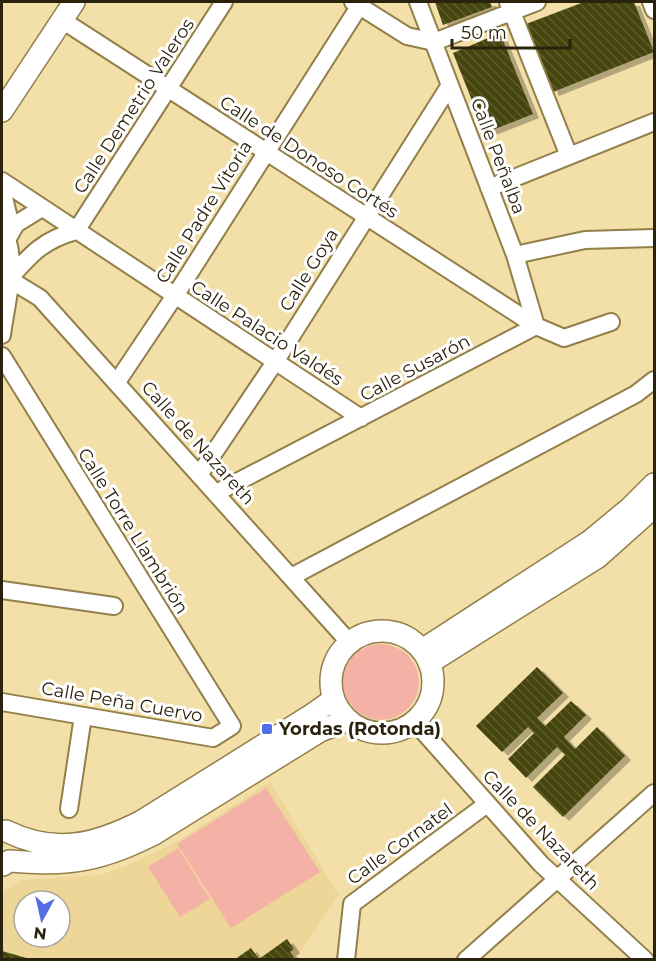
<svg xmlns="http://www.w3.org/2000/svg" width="656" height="961" font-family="Montserrat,sans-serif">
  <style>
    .built { fill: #edd697; fill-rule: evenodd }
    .grass { fill: #f4b1a5 }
    .building { fill: url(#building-back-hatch); filter: url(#shadow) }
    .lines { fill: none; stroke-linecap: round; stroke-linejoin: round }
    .minor-casing { stroke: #927f4a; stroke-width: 20 }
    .major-casing { stroke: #927f4a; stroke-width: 24 }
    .minor { stroke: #fff; stroke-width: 16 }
    .major { stroke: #fff; stroke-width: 21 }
    .poi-dot { fill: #546fe5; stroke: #fff; stroke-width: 2 }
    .labels { text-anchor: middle; stroke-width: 6; stroke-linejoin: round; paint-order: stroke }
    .street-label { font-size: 18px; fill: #2a220c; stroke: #fff }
    .poi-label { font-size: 18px; font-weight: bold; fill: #2a220c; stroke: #fff; text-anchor: start }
  </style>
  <defs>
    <pattern id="building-back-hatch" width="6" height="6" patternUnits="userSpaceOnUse" patternTransform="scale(1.5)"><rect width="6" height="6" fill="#44450d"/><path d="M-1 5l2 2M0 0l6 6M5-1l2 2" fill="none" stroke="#5d5d2f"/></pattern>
    <filter id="shadow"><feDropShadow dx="6" dy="4" stdDeviation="0" flood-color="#0004"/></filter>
  </defs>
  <rect width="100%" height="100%" fill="#f3dfa8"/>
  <path class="built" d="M270,782l69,113 -43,64 -294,1v-68l21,-12 77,-5 26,-9 45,-21zM24,901h36v36h-36z"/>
  <path class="grass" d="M343 682a38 38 0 1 1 76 0a38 38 0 1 1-76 0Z
    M266,788l54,84 -89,56 -54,-84z
    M178,848l32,51 -30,18 -32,-50z"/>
  <path class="building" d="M435,2h55l2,5 -49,18z
    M584,2h50l20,50 -101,40 -27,-68z
    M500,33l33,81 -48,19 -32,-80z
    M537,667l26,26 -26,25 8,8 26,-25 15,14 -22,22 11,12 22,-22 28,29 -62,61 -30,-30 32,-32 -8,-8 -31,31 -18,-19 26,-26 -6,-6 -26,25 -26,-26z
    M287,939l7,10 -4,3 4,5 -3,3h-57l17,-12 8,11z
    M2,951l28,8v1h-28z"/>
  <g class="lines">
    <g class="minor-casing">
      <path id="minor" d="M353,2l54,34 27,6 103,-40
        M418,2l97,253 21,71
        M508,2l61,154
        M651,2l3,8
        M62,20l474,306 28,12 47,-16
        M2,181l359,237
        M489,188l165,-66
        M2,190l7,28 -1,20
        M2,228c18,30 4,74 0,107
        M8,238l8,-14 26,-16
        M515,255l70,-15 69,-2
        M9,279l31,19 309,344
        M9,279c22,-25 34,-39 67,-48l148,-229
        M2,356l230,370 -19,12 -211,-36
        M117,382l63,-94 182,-286
        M199,475l76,-113 175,-277
        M216,493l320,-167
        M291,577l345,-183 18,-14
        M2,590l112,16
        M414,721l127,143 104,96
        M69,809l14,-93
        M346,960l6,-56 135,-100
        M466,960l188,-167"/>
    </g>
    <g class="major-casing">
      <path id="major" d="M2,111l72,-109
        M331 682a51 51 0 1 1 102 0a51 51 0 1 1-102 0Z
        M422,650l168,-109 40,-33 24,-24
        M429,663l169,-106 56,-50
        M6,831c49,24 89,14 136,-10l168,-105 24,-17
        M3,865l6,-4c19,1 37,3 56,1 32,-2 61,-14 89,-28l166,-103 28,-11"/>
    </g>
    <use href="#minor" class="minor"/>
    <use href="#major" class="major"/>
  </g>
  <rect class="poi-dot" x="261" y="723" width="12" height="12" rx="3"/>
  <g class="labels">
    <g class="street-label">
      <text transform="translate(134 106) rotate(-57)" y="6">Calle Demetrio Valeros</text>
      <text transform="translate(498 156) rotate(69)" y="6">Calle Peñalba</text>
      <text transform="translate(309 157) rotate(33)" y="6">Calle de Donoso Cortés</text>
      <text transform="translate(204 212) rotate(-58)" y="6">Calle Padre Vitoria</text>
      <text transform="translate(309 270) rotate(-58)" y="6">Calle Goya</text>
      <text transform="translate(267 333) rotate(33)" y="6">Calle Palacio Valdés</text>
      <text transform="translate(415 368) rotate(-28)" y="6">Calle Susarón</text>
      <text transform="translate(198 443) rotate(48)" y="6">Calle de Nazareth</text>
      <text transform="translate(133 531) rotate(58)" y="6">Calle Torre Llambrión</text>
      <text transform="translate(122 702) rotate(10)" y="6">Calle Peña Cuervo</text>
      <text transform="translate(541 830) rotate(46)" y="6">Calle de Nazareth</text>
      <text transform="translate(400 844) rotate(-36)" y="6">Calle Cornatel</text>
    </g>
    <g class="poi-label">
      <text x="279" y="735">Yordas (Rotonda)</text>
    </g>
  </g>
  <rect width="656" height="961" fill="none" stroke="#2a220c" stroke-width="6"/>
  <g transform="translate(42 919) rotate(188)"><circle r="28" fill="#ffffff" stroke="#aaa79e" stroke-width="1.5"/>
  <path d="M0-4.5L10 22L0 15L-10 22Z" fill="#546fe5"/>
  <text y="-9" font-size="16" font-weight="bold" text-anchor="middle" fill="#2a220c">N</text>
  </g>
  <path d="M452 39v9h118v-9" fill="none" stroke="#2a220c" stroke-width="3"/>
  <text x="461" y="39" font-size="18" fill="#2a220c" stroke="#ffffff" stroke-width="4.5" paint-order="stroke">50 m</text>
</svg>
